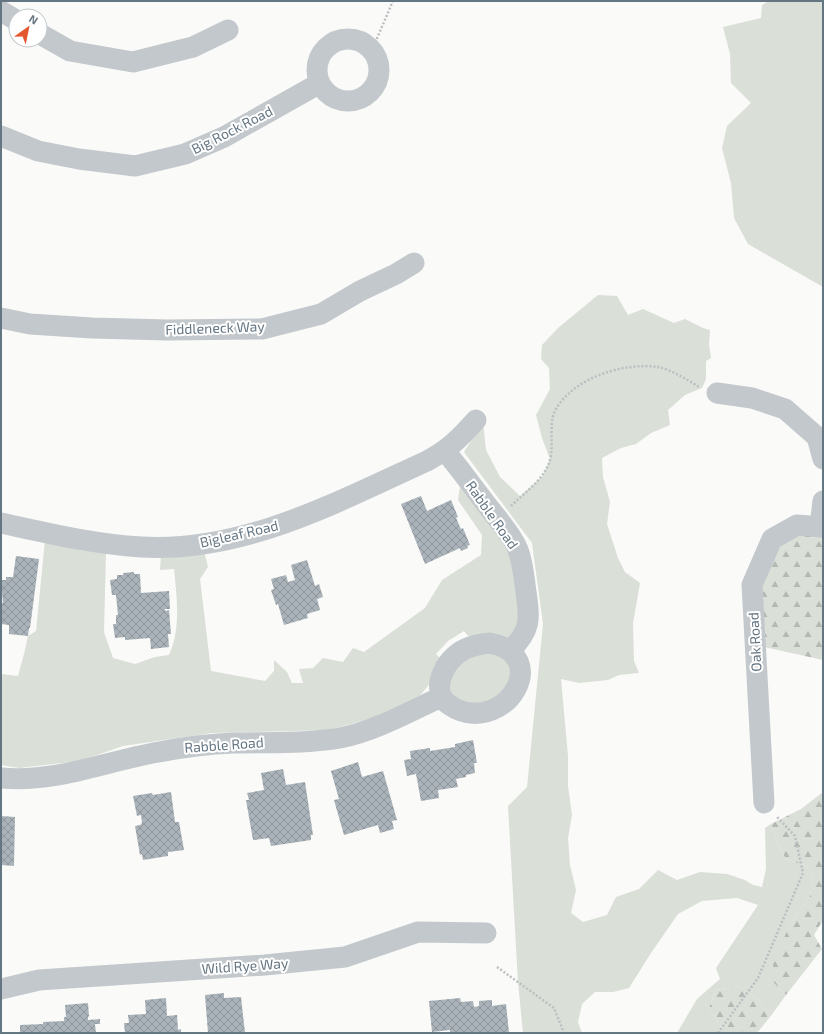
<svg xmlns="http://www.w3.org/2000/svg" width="824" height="1034" font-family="'Exo 2',sans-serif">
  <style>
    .green { fill: #dadfd7 }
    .forest { fill: url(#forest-firs) }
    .building { fill: url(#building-cross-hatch) }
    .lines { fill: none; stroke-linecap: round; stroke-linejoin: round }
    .path { stroke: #bbbfc2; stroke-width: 2.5; stroke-dasharray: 2 2; stroke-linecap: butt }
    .street { stroke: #c3c8cc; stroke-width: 21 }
    .labels { text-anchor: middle; stroke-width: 4; stroke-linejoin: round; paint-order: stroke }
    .street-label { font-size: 14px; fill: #657683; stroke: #fff }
  </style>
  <defs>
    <pattern id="forest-firs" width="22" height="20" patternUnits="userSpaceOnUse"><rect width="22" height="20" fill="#dadfd7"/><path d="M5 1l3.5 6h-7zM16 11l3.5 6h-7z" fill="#b4b9b4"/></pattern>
    <pattern id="building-cross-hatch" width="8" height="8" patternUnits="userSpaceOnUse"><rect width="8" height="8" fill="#aab3b9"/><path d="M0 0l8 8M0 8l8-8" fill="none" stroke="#8e969c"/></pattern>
  </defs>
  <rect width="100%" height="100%" fill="#fafaf8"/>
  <path class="green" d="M769,1h54v286l-75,-43 -14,-26 -3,-35 -9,-35 5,-22 24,-23 -20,-20 -1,-29 -7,-27 38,-9 1,-13z
    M598,295l19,1 11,19 15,-6 31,14 11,-4 18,9 7,2 -1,14 2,14 -5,3v18l-4,9 -17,7 -17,15 2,15 -19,8 -15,11 -15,4 -19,10 1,19 7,25 -3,22 11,34 7,14 15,11 -7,40 1,38 5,12 -20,2 -11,5 -29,3 -18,-4 7,77v30l4,29 -4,23 2,27 6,25 -5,23 12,9 24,-7 9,-18 23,-8 19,-19 19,10 23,-8 27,2 18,6 8,5 9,2 4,-18 -1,-41 6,-4 7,21 8,14 20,7 7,10 -3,20 -21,31 -15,56 12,12 -16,22 -11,-17 -22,-14 -21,4 -7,18 13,20 -4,5h-41l20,-34 23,-20 -4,-11 42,-63 -21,-7 -35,3 -24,13 -27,39 -22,35 -16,4h-18l-13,12 -4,18 4,11h-59l-5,-51 -10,-176 19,-19 16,-163 -11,-81 -68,-91 19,-30 3,28 14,27 20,19 23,-20 7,-17 -8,-21 -6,-23 14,-26 -1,-21 -8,-9 1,-14 16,-17z
    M460,486l34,42 20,36 6,60 -12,16 -25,-6 -15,2 -4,-5 -16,10 -12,13 4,4 -12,28 -12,14 -41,17 -45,13 -118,3 -89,13 -43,15 -61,7 -18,-3v-91l17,2 6,-22 4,-18 8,-5 9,-91 61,13 -2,79 9,26 22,6 20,-7 14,-2c12,-27 8,-56 5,-86l-14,1 1,-16 43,-3 4,16 -8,12 11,92 54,10 9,-10v-11l13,12 5,11h11l-4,-14 14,-1 10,-10 20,4 10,-14 11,4 61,-44 17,-28 39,-25 1,-20 -24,-35z
    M479,651l21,1 12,11 -1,18 -11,17 -29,7 -20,-9 -2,-19 9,-15z"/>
  <path class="forest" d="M823,527v133l-68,-15 -3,-60 20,-46z
    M823,792v128l-9,15 8,14 -36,46 -12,-12 -1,-22 16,-34 21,-31 3,-20 -7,-10 -20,-7 -8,-14 -7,-21 30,-15z
    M737,986l22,14 11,17 -13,16h-39l4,-5 -13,-20 7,-18z"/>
  <path class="building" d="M421,496l6,15 24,-11 7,17 -2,1 5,11 2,-1 7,17 -3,1 1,2 -7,3 -1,-3 -35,16 -24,-60z
    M16,556l23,3 -9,69h-1l-1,8 -19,-2v-9l-8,-1v-21h2l-2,-23h5v-3h7z
    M307,560l8,26 4,-2 4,13 -6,2 3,11 -13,4 1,4 -24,7 -6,-21 -2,1 -5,-15 3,-1 -3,-10 15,-4 2,7 7,-2 -4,-15z
    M134,572v2h6l1,19 28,-2 1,18h-5v2l4,-1 2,24h-3l1,13 -18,2 -1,-11 -25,2v-3l-10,1 -2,-14h3v-9h2l-2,-20h-4l-2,-15 7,-1v-4h6v-2z
    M473,740l4,23h-3l1,10 -9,2v2l-10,2 2,8 -20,3 1,8 -18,3 -5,-27 -9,2 -3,-16 7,-1 -1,-8 20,-3v3l25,-4v-3z
    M358,762l4,15 21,-6 14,49 -5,1 2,8 -14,4 -2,-8 -34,10 -10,-35 5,-1 -8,-28z
    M283,769l3,16 19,-3 8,53h-2v5l-40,6 -2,-8 -16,2 -7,-40h3l-2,-7 17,-3 -3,-17z
    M171,792l4,30h4l5,28 -16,2v4l-25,4 -1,-6 -2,1 -5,-29 5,-1 2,-2 -1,-8 -4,1 -4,-20 19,-3 1,2z
    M1,816l14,1 -1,49 -13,-1z
    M224,993v5l17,-1 4,36h-37l-3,-38z
    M166,998l1,18 10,-1 1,15 3,-1v4h-56l-1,-10h5l-1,-8 18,-1 -1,-14z
    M460,998l1,4 12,-1 1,6 5,-1v-5l13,-1v6l14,-2 3,29h-59v-3l-18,2 -3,-31z
    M88,1003l1,13 -1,1v3l12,-1v5h-5l1,9h-76v-8l23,-1v-2l21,-1v-4h2l-1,-12z"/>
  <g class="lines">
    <path class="path" d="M372,50l21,-49
      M511,506c14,-14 33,-26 39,-46 4,-13 -2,-38 6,-51 18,-31 67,-47 102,-42 12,2 30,13 41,20
      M497,967l57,41 10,25
      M718,1033l40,-55 45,-105 -8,-37 -18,-19"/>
    <path class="street" d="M1,11l15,9
      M40,34l30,17 63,11 60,-15 35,-17
      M317 70a31 31 0 1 1 62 0a31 31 0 1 1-62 0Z
      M1,136l37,15 41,8 56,7 50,-12 39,-17 96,-54
      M1,318l29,6 62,4 75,2 95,-1 59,-15 39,-23 36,-17 18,-11
      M717,393l35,5 33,11 32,28 6,22
      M445,451c16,19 30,39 45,58 10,13 22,26 28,41 5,13 6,28 8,42 4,28 5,38 -16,59
      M1,523c46,10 92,21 140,24 102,6 196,-45 286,-86 22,-12 32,-22 49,-41
      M820,527l3,-26
      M490,643c62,12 18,89 -34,66 -5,-3 -13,-7 -15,-14 -5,-13 4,-31 15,-40 9,-8 22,-11 34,-12z
      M1,778c57,5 104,-17 158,-26 25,-5 50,-8 75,-9 35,-1 71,1 106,-5 35,-7 69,-26 101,-41
      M764,803l-12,-218 20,-46 25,-14 26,2
      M1,989l38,-9 226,-15 80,-8 73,-25 68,1"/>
  </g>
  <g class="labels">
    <g class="street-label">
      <text transform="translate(232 130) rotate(-27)" y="5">Big Rock Road</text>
      <text transform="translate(215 328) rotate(-2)" y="5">Fiddleneck Way</text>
      <text transform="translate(492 515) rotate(55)" y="5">Rabble Road</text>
      <text transform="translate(239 534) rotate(-13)" y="5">Bigleaf Road</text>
      <text transform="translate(755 642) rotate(-93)" y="5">Oak Road</text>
      <text transform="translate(224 745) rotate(-4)" y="5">Rabble Road</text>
      <text transform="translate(245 966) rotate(-4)" y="5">Wild Rye Way</text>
    </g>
  </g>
  <rect width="824" height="1034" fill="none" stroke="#657683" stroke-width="4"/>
  <g transform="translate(28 28) rotate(33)"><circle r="19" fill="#ffffff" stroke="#c1c8cd"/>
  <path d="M0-3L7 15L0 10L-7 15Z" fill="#e4572e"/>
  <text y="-6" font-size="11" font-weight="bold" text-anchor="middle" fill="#657683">N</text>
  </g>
</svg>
